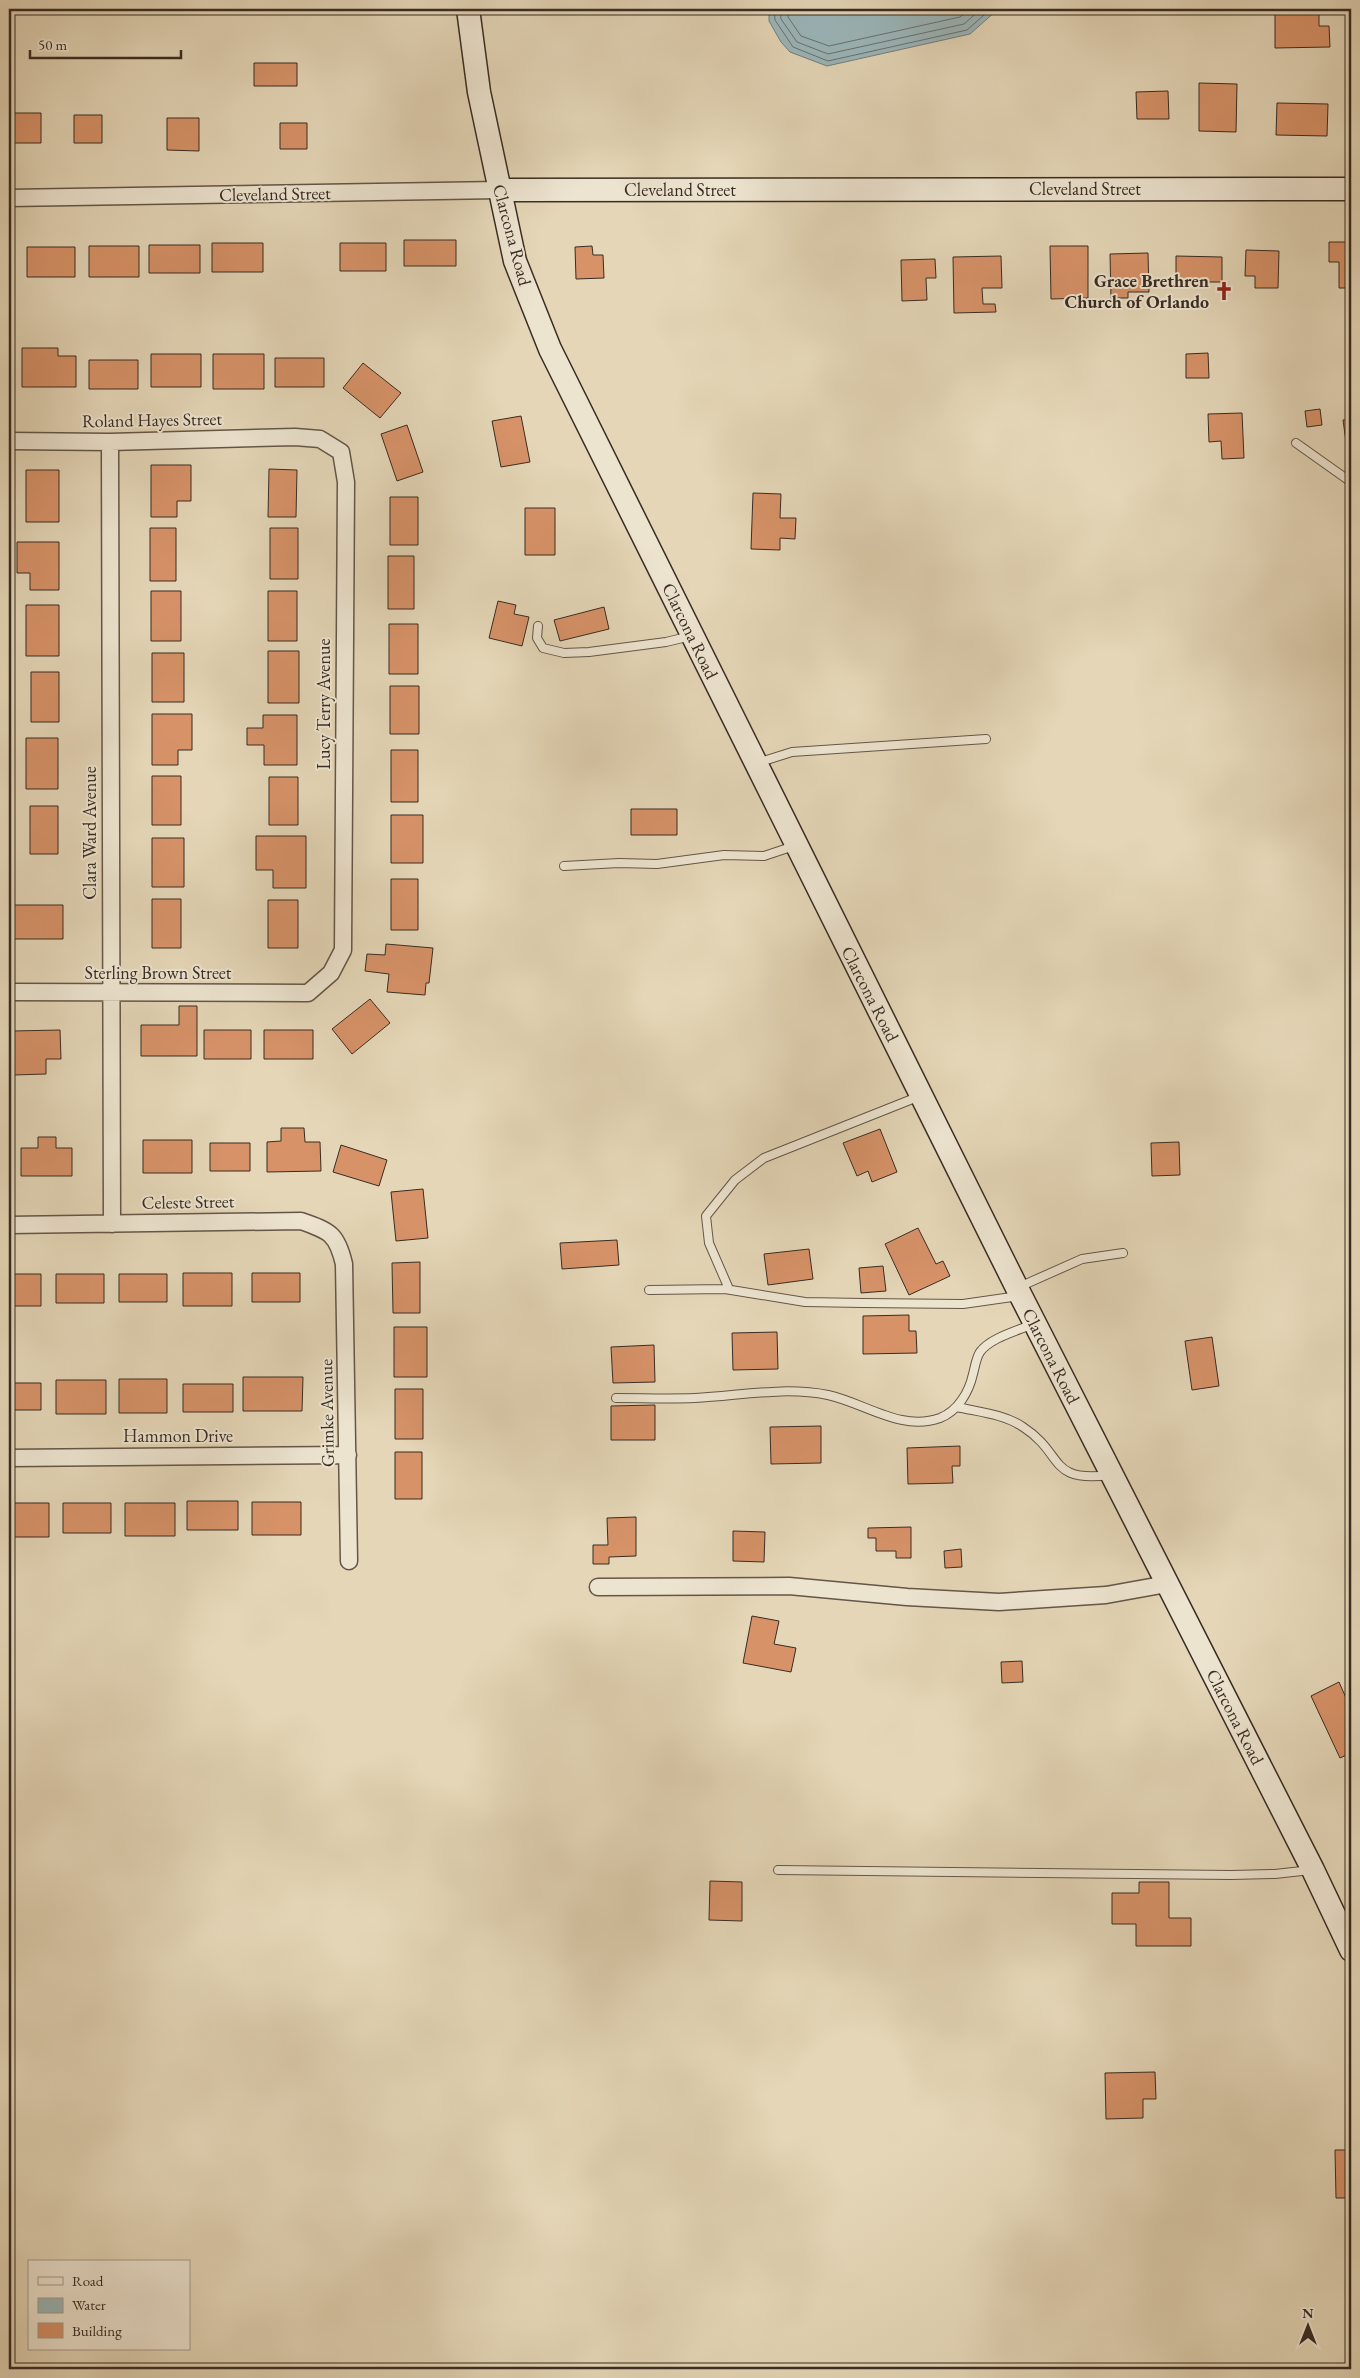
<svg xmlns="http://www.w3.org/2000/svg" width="1360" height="2378" font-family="'EB Garamond',serif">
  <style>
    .water { fill: #9bb6ba; stroke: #747f7e }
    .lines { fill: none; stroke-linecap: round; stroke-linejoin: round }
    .shore { stroke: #6a716e; stroke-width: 1 }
    .building { fill: #d79268; stroke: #392c23 }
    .lane-casing { stroke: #645648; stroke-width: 10 }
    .street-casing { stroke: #645648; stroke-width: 19 }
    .secondary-casing { stroke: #392c23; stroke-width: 25 }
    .lane { stroke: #ede4d0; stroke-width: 8 }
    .street { stroke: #ede4d0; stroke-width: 16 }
    .secondary { stroke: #ede4d0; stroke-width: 22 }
    .labels { text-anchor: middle; stroke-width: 4; stroke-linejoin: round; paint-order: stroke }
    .street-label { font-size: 18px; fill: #392c23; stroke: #ede4d0 }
    .poi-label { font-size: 18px; font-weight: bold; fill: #392c23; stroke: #ede4d0; text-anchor: end }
  </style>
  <rect width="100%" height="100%" fill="#e4d6b7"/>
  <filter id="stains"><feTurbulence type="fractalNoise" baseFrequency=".004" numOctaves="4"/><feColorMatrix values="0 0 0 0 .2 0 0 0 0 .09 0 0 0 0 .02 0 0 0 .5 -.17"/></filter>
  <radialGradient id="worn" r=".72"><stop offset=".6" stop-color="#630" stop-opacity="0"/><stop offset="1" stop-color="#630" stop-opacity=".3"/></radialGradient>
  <path class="water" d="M769,9h227v2l-26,23 -143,32 -37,-14 -9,-10 -12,-21z"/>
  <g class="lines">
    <path class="shore" d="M774,9l1,11 18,27 35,14 139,-31 24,-21
      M780,9l1,10 16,23 31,12 136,-30 17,-15
      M788,9v8l13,19 28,10 131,-29 10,-8"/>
  </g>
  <path class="building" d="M191,9h21v5h-21z
    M1319,10v16h10l1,21 -55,1v-37z
    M254,63h43v23h-43z
    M1199,83l38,1 -1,48 -37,-1z
    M1168,91l1,28h-32l-1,-27z
    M1277,103l51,1 -1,32 -51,-1z
    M9,113h32v30h-32z
    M74,115h28v28h-28z
    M167,118h32v33l-32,-1z
    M280,123h27v26h-27z
    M404,240h52v26h-52z
    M1329,242h22v46h-12v-26h-10z
    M9,243h3v32h-3z
    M212,243h51v29h-51z
    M340,243h46v28h-46z
    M149,245h51v28h-51z
    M89,246h50v31h-50z
    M592,246l1,9h10l1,23 -28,1 -1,-32z
    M1050,246h38v52l-37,1z
    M27,247h48v30h-48z
    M1246,250l33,1 -1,37h-23v-12h-10z
    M1148,253l1,39h-21v6h-17l-1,-44z
    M1001,256l1,32h-20l1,16h12l1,8 -42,1 -1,-56z
    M1176,256l46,1v25h-46z
    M935,259l1,19h-10l1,22 -25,1 -1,-41z
    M22,348h36v8h18v31h-54z
    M1208,353l1,25h-23v-24z
    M151,354h50v33h-50z
    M213,354h51v35h-51z
    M9,357h5v30h-5z
    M275,358h49v29h-49z
    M89,360h49v29h-49z
    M363,363l38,30 -21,25 -37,-30z
    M1320,409l2,16 -15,2 -2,-16z
    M1242,413l2,45 -22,1 -1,-18 -12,1 -1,-28z
    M521,416l9,46 -29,5 -9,-46z
    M1351,419v29l-4,1 -4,-29z
    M407,425l16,47 -26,9 -16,-47z
    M151,465h40v36h-14v16h-26z
    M269,469l28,1 -1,47h-28z
    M26,470h33v52h-33z
    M753,493l28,1 -1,24h16l-1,21 -15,-1v12l-29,-1z
    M390,497h28v48h-28z
    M525,508h30v47h-30z
    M150,528h26v53h-26z
    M270,528h28v51h-28z
    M17,542h42v48h-29v-17h-13z
    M388,556h26v53h-26z
    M151,591h30v50h-30z
    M268,591h29v50h-29z
    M498,601l18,4 -2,9 15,3 -7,29 -33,-8z
    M26,605h33v51h-33z
    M604,607l5,22 -49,12 -6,-21z
    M389,624h29v50h-29z
    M268,651h31v52h-31z
    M152,653h32v49h-32z
    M31,672h28v50h-28z
    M390,686h29v48h-29z
    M152,714h40v36h-14v15h-26z
    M263,715h34v50h-33v-20h-17v-17h16z
    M26,738h32v51h-32z
    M391,750h27v52h-27z
    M152,776h29v49h-29z
    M269,777h29v48h-29z
    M30,806h28v48h-28z
    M631,809h46v26h-46z
    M391,815h32v48h-32z
    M256,836h50v52h-33v-18h-17z
    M152,838h32v49h-32z
    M391,879h27v51h-27z
    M152,899h29v49h-29z
    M268,900h30v48h-30z
    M12,905h51v34h-51z
    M386,944l47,4 -4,35h-3l-1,12 -38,-3 2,-18 -24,-3 2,-17 18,1z
    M370,999l20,24 -38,31 -20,-25z
    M179,1006h18v50h-56v-31h38z
    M60,1030l1,29h-15v15l-33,1 -1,-44z
    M204,1030h47v29h-47z
    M264,1030h49v29h-49z
    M281,1128h23l1,14h15l1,29 -54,1v-30l14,-1z
    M880,1129l17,43 -25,10 -4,-11 -11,5 -14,-33z
    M38,1137h18v11h16v28h-51v-28h17z
    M143,1140h49v33h-49z
    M1179,1142l1,33 -28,1 -1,-33z
    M210,1143h40v28h-40z
    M341,1145l46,15 -8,26 -46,-14z
    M423,1189l5,49 -32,3 -5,-49z
    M918,1228l18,36 7,-3 7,15 -41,19 -24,-51z
    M617,1240l2,25 -57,4 -2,-26z
    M809,1249l4,30 -45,6 -4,-31z
    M420,1262v51h-27l-1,-50z
    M883,1266l3,25 -25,2 -2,-25z
    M183,1273h49v33h-49z
    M252,1273h48v29h-48z
    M9,1274h32v32h-32z
    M56,1274h48v29h-48z
    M119,1274h48v28h-48z
    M909,1315v16h7l1,22 -54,1v-38z
    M394,1327h33v50h-33z
    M777,1332l1,37 -45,1 -1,-37z
    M1212,1337l7,49 -27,4 -7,-49z
    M654,1345l1,37 -42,1 -2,-36z
    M243,1377h60l-1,34h-59z
    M119,1379h48v34h-48z
    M56,1380h50v34h-50z
    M9,1383h32v27h-32z
    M183,1384h50v28h-50z
    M395,1389h28v50h-28z
    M655,1405v35h-44v-34z
    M821,1426v37l-50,1 -1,-37z
    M960,1446v20h-8l1,17 -45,1 -1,-36z
    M395,1452h27v47h-27z
    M187,1501h51v29h-51z
    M252,1502h49v33h-49z
    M9,1503h40v34h-40z
    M63,1503h48v30h-48z
    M125,1503h50v33h-50z
    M636,1517v39l-27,1v7h-16v-19h15l-1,-27z
    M911,1527v31h-15v-7h-20v-13h-8v-10z
    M733,1531l32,1 -1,30 -31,-1z
    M961,1549l1,18 -17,1 -1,-17z
    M752,1616l27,5 -5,23 22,4 -5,24 -48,-9z
    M1022,1661l1,21 -21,1 -1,-21z
    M1339,1682l7,16 5,-2v57l-11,5 -29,-62z
    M710,1881l32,1v39l-33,-1z
    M1139,1882h30v36h22v28h-55v-22h-24v-31h27z
    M1155,2072l1,27h-13v19l-37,1 -1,-46z
    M1335,2150h16v48h-15z"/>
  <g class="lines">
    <g class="lane-casing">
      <path id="lane" d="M1296,443l55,39
        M538,626l-1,12 6,10 21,5 25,-1 77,-10 25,-6
        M757,763l35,-11 194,-13
        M564,866l55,-3 38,1 67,-9 40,1 30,-10
        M1019,1287l63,-28 41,-6
        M729,1289l-20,-46 -3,-27 29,-36 29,-22 156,-62
        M649,1290l76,-1 80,13 58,1 100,1 56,-8
        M616,1398c26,0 53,1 79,0 44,-2 89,-12 133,-3 37,8 73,37 112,23 18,-7 29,-26 33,-44 2,-7 3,-16 7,-22 10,-14 37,-21 53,-28
        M957,1407c22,5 47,7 66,20 42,27 24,56 87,48
        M778,1870l453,5 44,-1 36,-4"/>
    </g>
    <g class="street-casing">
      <path id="street" d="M9,198l490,-8
        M9,441l101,1 185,-5 25,2 21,13 5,30 -3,468 -12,23 -23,20 -299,-1
        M110,442l2,782
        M9,1225l292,-4c29,10 36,13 43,43l5,297
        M9,1458l339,-3
        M598,1587l191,-1 118,11 92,5 107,-7 61,-11"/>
    </g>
    <g class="secondary-casing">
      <path id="secondary" d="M468,9l11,83 36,169 35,88 471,947 292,574 38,80
        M499,190l852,-1"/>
    </g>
    <use href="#lane" class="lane"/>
    <use href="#street" class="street"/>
    <use href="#secondary" class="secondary"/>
  </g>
  <defs>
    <g id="church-bare" transform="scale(1.5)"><path d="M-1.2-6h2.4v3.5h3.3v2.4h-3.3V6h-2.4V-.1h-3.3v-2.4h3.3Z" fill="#8f2418" stroke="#ede4d0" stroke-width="2.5" paint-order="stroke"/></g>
  </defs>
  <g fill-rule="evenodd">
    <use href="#church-bare" x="1224" y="291"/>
  </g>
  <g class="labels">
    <g class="street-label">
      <text x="1085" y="195">Cleveland Street</text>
      <text x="680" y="196">Cleveland Street</text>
      <text transform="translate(275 194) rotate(-1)" y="6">Cleveland Street</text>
      <text transform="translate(512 235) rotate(75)" y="6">Clarcona Road</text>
      <text transform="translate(152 420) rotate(-1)" y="6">Roland Hayes Street</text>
      <text transform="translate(690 631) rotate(64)" y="6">Clarcona Road</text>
      <text transform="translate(324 704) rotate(-90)" y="6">Lucy Terry Avenue</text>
      <text transform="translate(90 833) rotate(-90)" y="6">Clara Ward Avenue</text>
      <text x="158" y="979">Sterling Brown Street</text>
      <text transform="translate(870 994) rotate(63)" y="6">Clarcona Road</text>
      <text transform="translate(188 1202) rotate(-1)" y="6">Celeste Street</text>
      <text transform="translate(1051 1356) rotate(63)" y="6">Clarcona Road</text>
      <text transform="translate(327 1413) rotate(-91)" y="6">Grimke Avenue</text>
      <text x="178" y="1442">Hammon Drive</text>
      <text transform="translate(1235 1717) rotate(63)" y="6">Clarcona Road</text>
    </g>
    <g class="poi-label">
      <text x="1209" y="287">Grace Brethren<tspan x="1209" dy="21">Church of Orlando</tspan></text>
    </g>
  </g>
  <rect width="1360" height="2378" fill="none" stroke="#e4d6b7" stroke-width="30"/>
  <rect x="10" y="10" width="1340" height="2358" fill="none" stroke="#392c23" stroke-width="2.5"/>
  <rect x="15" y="15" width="1330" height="2348" fill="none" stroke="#392c23"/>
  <rect x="28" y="2260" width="162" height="90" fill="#ede4d0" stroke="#a59a8b"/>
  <rect x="38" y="2277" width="25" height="8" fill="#ede4d0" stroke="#a59a8b"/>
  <text x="72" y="2286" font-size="15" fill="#392c23">Road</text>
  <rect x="38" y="2298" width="25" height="15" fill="#9bb6ba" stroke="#a59a8b"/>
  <text x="72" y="2310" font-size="15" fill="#392c23">Water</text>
  <rect x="38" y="2323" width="25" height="15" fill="#d79268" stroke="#a59a8b"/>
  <text x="72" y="2336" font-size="15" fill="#392c23">Building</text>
  <g transform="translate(1308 2326)" stroke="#ede4d0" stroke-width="4" paint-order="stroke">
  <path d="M0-4L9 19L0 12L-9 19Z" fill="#392c23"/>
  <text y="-8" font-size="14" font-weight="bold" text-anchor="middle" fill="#392c23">N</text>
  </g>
  <path d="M30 50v8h151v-8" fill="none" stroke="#392c23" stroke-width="2.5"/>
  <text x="38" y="50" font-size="15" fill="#392c23" stroke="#ede4d0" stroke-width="4" paint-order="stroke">50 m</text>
  <rect width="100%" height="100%" filter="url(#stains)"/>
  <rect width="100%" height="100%" fill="url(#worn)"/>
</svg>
